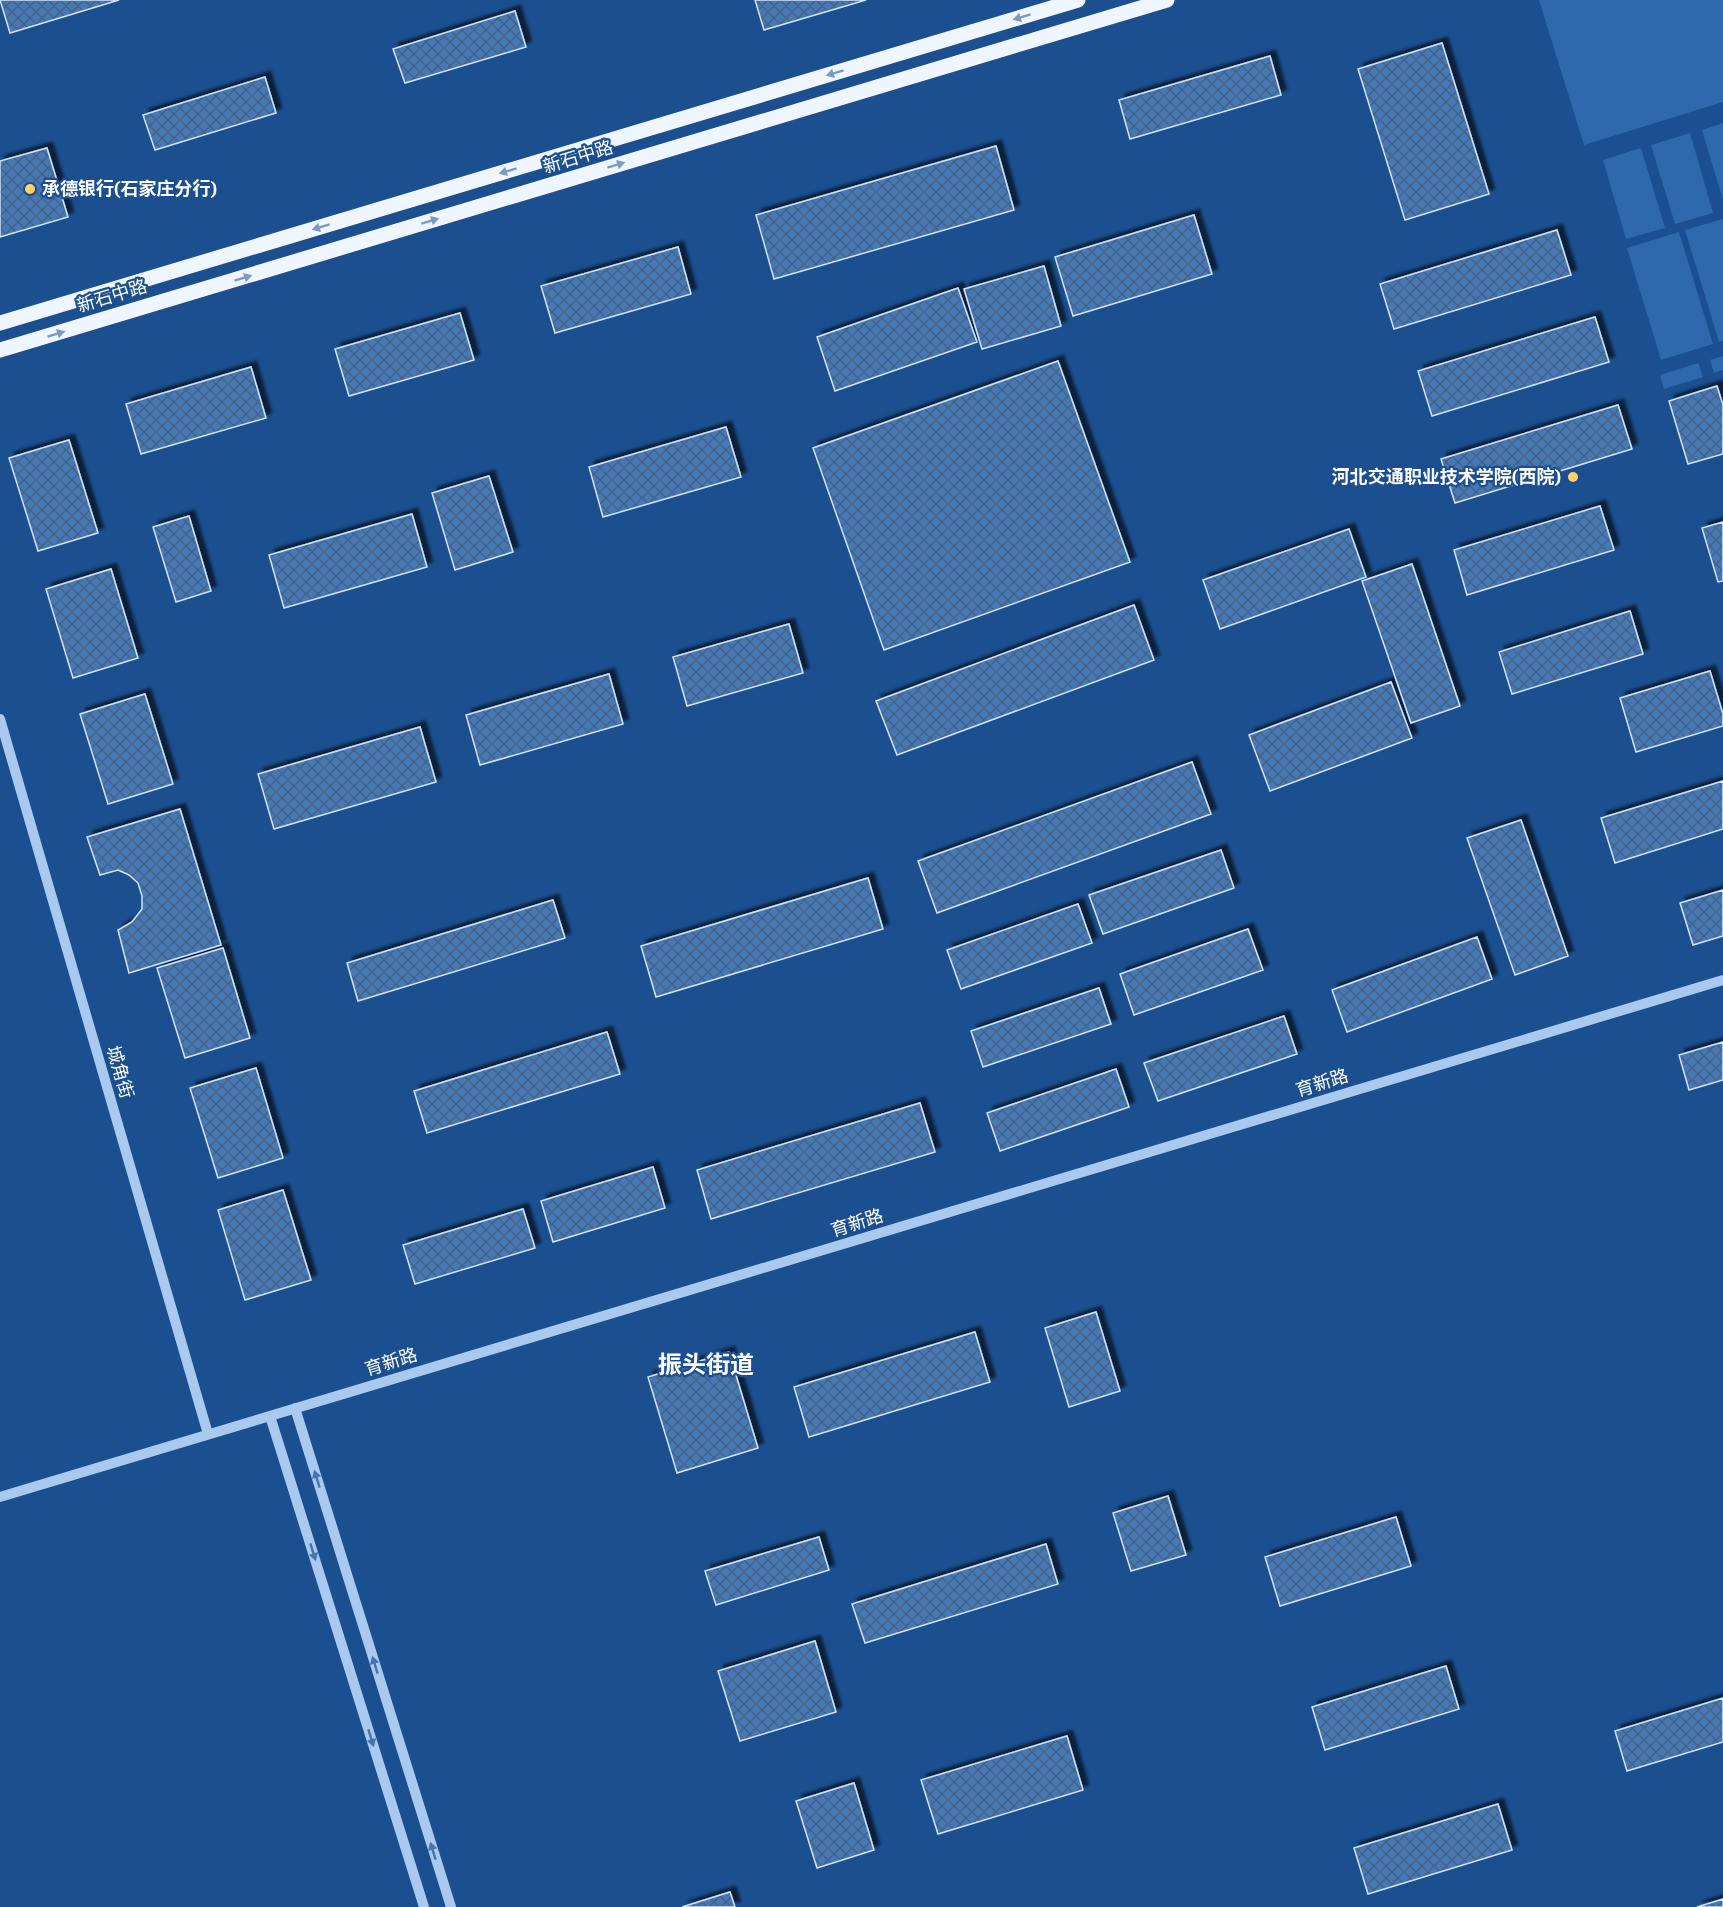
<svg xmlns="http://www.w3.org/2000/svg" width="1723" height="1907" font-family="'Exo 2','Noto Sans SC',sans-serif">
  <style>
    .pitch { fill: #2e69ad }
    .building { fill: url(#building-cross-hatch); stroke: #cfe3fa; stroke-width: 1.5; filter: url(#shadow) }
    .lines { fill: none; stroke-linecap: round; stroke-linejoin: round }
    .minor { stroke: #a9c9ee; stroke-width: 10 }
    .major { stroke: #f0f6ff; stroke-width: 15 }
    .oneway { fill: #7b9ac1 }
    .oneway2 { fill: #4674ac }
    .poi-dot { fill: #ffd166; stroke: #1b4f8f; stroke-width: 2 }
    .labels { text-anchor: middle; stroke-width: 4.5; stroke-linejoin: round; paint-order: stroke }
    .street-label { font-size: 18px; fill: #fff; stroke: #1b4f8f }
    .poi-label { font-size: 18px; font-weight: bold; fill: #fff; stroke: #1b4f8f; text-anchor: start }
    .district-label { font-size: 24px; font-weight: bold; fill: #fff; stroke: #1b4f8f }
  </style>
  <defs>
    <pattern id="building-cross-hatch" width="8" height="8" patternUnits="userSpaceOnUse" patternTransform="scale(1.5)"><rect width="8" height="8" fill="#4478b7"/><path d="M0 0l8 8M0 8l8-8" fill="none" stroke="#486282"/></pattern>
    <filter id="shadow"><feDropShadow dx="5.5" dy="-5.5" stdDeviation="1.5" flood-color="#0009"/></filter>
  </defs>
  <rect width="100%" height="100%" fill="#1b4f8f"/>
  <path class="pitch" d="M1539,0h184v102l-139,43z
    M1723,123v77l-21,-70z
    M1690,133l23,80 -38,11 -24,-79z
    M1641,148l24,80 -39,11 -23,-79z
    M1723,219v122l-4,1 -34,-112z
    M1679,232l34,112 -52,16 -34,-112z
    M1723,356v14l-9,3 -4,-13z
    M1698,363l5,14 -39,12 -4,-14z"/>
  <path class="building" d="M0,0h119l-109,33z
    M755,0h111l-102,30z
    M515,11l11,36 -121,36 -12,-34z
    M1442,43l47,151 -84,26 -47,-151z
    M1270,56l11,39 -151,44 -11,-39z
    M265,77l11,36 -121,37 -12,-35z
    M996,146l18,64 -240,69 -18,-64z
    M47,148l21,69 -68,20v-76z
    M1194,215l18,59 -139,42 -18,-59z
    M1557,230l14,45 -177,54 -14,-45z
    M678,247l13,47 -136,39 -14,-47z
    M1044,266l17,60 -79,23 -18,-60z
    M958,288l19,54 -142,49 -18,-54z
    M460,313l14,47 -125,36 -14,-47z
    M1595,317l14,45 -177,54 -14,-45z
    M1058,361l72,201 -246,88 -71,-202z
    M251,367l15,51 -125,36 -15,-50z
    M1717,386l6,19v49l-35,10 -19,-63z
    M1618,405l14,44 -177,54 -14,-44z
    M726,427l15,50 -138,40 -14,-50z
    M69,440l29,93 -60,18 -29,-93z
    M489,476l24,76 -58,18 -23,-77z
    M1600,506l14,44 -147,45 -13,-45z
    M412,514l15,53 -143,41 -15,-53z
    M189,516l22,75 -35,11 -23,-75z
    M1723,522v59l-5,1 -16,-54z
    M1349,529l17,48 -146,52 -17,-49z
    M1412,564l48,142 -49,17 -49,-142z
    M111,569l27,89 -65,20 -27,-89z
    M1134,605l20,55 -257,95 -21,-54z
    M1630,611l13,43 -131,40 -13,-42z
    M789,624l14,49 -116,33 -14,-49z
    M1710,671l13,43v12l-87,26 -16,-54z
    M609,674l14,50 -143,41 -14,-50z
    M1391,682l21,56 -142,53 -21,-56z
    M145,694l28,90 -65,20 -28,-90z
    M420,727l16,55 -162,47 -16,-55z
    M1192,762l19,52 -274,99 -19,-52z
    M1723,781v48l-108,34 -14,-45z
    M180,809l41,136 -92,28 -11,-43 14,-8 10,-13v-13l-4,-13 -9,-8 -11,-5 -18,5 -13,-38z
    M1521,820l47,136 -53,19 -48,-137z
    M1221,850l13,38 -131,46 -14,-39z
    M868,878l15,51 -227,68 -15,-51z
    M1723,890v46l-30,9 -13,-42z
    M553,900l12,38 -207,63 -11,-38z
    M1078,904l14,39 -131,46 -14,-39z
    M1248,929l15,41 -129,45 -14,-41z
    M1477,937l15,42 -145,53 -15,-42z
    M223,948l27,90 -65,20 -28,-90z
    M1099,988l12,36 -128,43 -12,-36z
    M1284,1016l13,38 -139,47 -14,-38z
    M607,1032l13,42 -193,59 -13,-42z
    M1723,1042v38l-34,10 -10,-35z
    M256,1068l27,90 -65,20 -28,-90z
    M1116,1069l13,38 -129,44 -13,-38z
    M920,1103l15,49 -224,67 -14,-49z
    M653,1167l12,41 -112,34 -12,-41z
    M283,1190l28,90 -66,20 -27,-90z
    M523,1209l12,39 -120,36 -12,-39z
    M1096,1312l24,79 -51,16 -24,-79z
    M975,1332l15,50 -181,55 -15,-50z
    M729,1352l29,96 -81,25 -29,-96z
    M1168,1496l18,59 -55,16 -18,-58z
    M1396,1517l15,49 -131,40 -15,-49z
    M819,1537l10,33 -113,35 -11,-34z
    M1046,1544l12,40 -193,59 -13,-39z
    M815,1641l21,71 -96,29 -22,-70z
    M1446,1666l13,43 -134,41 -13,-43z
    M1723,1698v44l-96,29 -12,-40z
    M1067,1736l16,54 -145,44 -17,-54z
    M854,1783l20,67 -57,18 -21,-67z
    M1498,1804l14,46 -144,44 -14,-46z
    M730,1892l5,15h-53z
    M1723,1899v8h-26z"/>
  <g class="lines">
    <path class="minor" d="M0,719l208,715
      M295,1408l156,499
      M270,1416l154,491
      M0,1497l1723,-517"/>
    <path class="major" d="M0,323l1078,-323
      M0,350l1167,-350"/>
  </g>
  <defs><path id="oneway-solid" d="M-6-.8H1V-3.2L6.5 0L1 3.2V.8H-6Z" transform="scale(1.5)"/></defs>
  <g class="oneway">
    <use href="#oneway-solid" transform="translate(1022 17) rotate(163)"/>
    <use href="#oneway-solid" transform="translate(835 73) rotate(163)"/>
    <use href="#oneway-solid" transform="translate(616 165) rotate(-17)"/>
    <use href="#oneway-solid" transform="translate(508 171) rotate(163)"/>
    <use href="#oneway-solid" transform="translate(430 221) rotate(-17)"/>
    <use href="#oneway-solid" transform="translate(321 227) rotate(163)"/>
    <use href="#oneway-solid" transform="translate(243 278) rotate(-17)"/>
    <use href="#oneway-solid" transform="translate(56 334) rotate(-17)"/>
  </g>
  <g class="oneway2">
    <use href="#oneway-solid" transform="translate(317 1479) rotate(-107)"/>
    <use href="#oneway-solid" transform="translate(313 1552) rotate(73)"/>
    <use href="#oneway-solid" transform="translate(375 1665) rotate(-107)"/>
    <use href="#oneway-solid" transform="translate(371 1738) rotate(73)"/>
    <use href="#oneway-solid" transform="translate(433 1851) rotate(-107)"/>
  </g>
  <g class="poi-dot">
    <circle cx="30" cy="189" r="6"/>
    <circle cx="1573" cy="477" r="6"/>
  </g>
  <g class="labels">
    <g class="street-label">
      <text transform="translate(578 157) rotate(-17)" y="6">新石中路</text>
      <text transform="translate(112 296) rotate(-17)" y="6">新石中路</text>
      <text transform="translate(120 1072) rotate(74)" y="6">城角街</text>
      <text transform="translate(1322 1083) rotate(-17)" y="6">育新路</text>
      <text transform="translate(857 1223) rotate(-17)" y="6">育新路</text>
      <text transform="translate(391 1362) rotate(-17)" y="6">育新路</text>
    </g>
    <g class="poi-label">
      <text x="42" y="195">承德银行(石家庄分行)</text>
      <text x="1561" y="483" text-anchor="end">河北交通职业技术学院(西院)</text>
    </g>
    <g class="district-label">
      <text x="706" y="1373">振头街道</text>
    </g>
  </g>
</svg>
